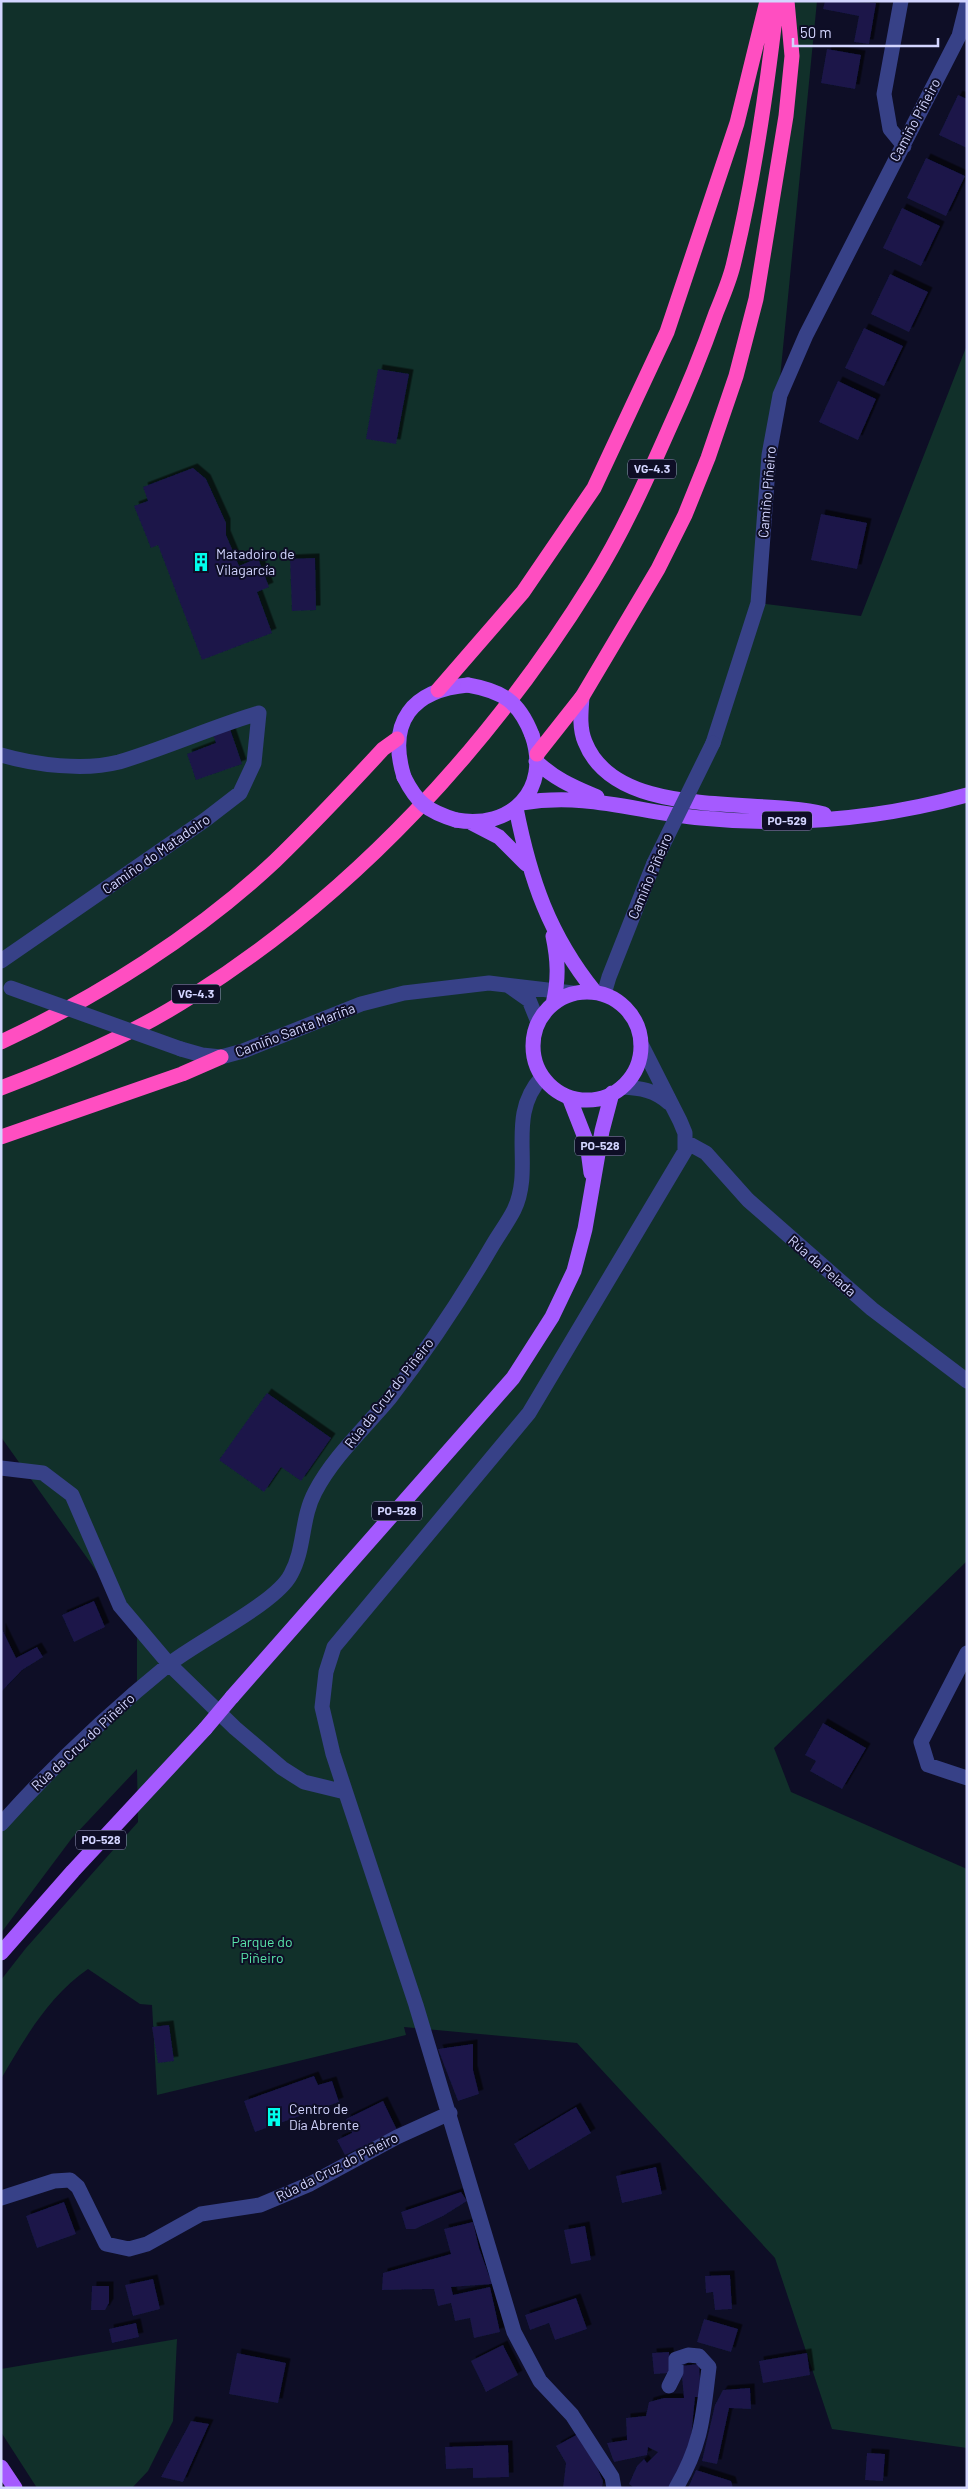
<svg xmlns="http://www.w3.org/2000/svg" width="968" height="2489" font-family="Barlow,sans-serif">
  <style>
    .green { fill: #11302a }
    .building { fill: #1a1948; filter: url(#shadow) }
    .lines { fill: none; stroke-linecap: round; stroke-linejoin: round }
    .minor { stroke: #374187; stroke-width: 15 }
    .major { stroke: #a55aff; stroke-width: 15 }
    .highway { stroke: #ff4ec1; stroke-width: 15 }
    .minor-bridge { stroke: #374187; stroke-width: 15 }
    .major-bridge { stroke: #a55aff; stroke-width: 15 }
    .labels { text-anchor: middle; stroke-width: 4; stroke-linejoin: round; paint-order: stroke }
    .shield { fill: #0e0e26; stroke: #9899be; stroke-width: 1 }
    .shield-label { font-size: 12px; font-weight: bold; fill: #d3d5ff }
    .street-label { font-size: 14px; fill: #d3d5ff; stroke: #0e0e26 }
    .poi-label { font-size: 14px; fill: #d3d5ff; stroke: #0e0e26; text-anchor: start }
    .park-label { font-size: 14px; fill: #59e5aa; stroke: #0e0e26 }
  </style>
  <defs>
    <filter id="shadow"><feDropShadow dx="4.5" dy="-4.5" stdDeviation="0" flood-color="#0009"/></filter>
  </defs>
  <rect width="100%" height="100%" fill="#0e0e26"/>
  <path class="green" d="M1,1h816l-59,602 103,13 106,-271v1216l-193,187 17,44 176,77v579l-135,-19 -57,-171 -198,-215 -173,-16 2,8 -249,60 -5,-90 -12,-1 -52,-35c-40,28 -63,69 -87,110v-99l25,-32 112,-126 -1,-53 -65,69 -71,95v-106l136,-131v-68l-136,-191z
    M177,2339l-4,82 -25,50 -16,17h-95l-36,-56v-63z"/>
  <path class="building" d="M825,1l51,2 -7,41 -15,-2 5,-26 -36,-7z
    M827,49l34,6 -6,34 -34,-6z
    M958,95l9,4v49l-28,-13z
    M926,158l39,18 -19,40 -39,-18z
    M902,208l38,18 -19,40 -38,-18z
    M890,274l38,18 -19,40 -38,-18z
    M864,328l39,18 -19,40 -39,-18z
    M378,369l31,5 -13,70 -30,-5z
    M838,381l38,18 -18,41 -39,-18z
    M193,468l13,11 20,44v12l13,31 19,-8 11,29 -12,5 15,41 -70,27 -44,-115 -7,3 -17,-42 14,-5 -5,-14z
    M821,514l46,9 -10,46 -46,-9z
    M315,558l1,52 -24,1 -2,-52z
    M230,729l12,35 -46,16 -9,-26 29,-11 -3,-8z
    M267,1393l64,45 -30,43 -20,-14 -17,25 -45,-32z
    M94,1601l11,26 -31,15 -12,-27z
    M1,1627l15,31 21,-11 6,10 -21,13 -21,22z
    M823,1723l43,25 -24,41 -32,-18 6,-10 -11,-6z
    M169,2025l5,36 -16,2 -6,-36z
    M473,2044v26l6,24 -21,7 -20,-52z
    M314,2076l4,9 14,-4 7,21 -84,30 -11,-31z
    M383,2101l14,29 -52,25 -8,-15 15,-7 -6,-14z
    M576,2107l15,26 -62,37 -15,-26z
    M656,2167l6,27 -40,9 -6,-27z
    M461,2192l6,9 -24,15 -28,13h-9l-5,-17z
    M64,2202l12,32 -39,14 -11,-32z
    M473,2222l6,26 13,36 -41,3 2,8 37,-8 10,45 -26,6 -4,-20 -15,3 -4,-18 -13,3 -4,-17 -52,1 1,-17 68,-19 -7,-25z
    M585,2226l6,34 -20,4 -7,-34z
    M730,2275l2,34 -17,1 -2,-18 -7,1 -1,-17z
    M153,2279l7,30 -27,7 -8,-31z
    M92,2286h17v17l-4,7h-14z
    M576,2298l11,31 -32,11 -6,-17 -19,7 -5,-15z
    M704,2319l34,10 -7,23 -34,-10z
    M136,2323l3,14 -27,6 -3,-14z
    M503,2345l15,30 -32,17 -15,-31z
    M669,2352l1,21 -16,1 -2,-21z
    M237,2353l49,10 -8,40 -49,-9z
    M807,2353l3,22 -47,8 -4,-22z
    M699,2364l2,33h-6l-5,52 -22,39h-34l-5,-4 8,-18 7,-7 3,4 11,-11 -10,-5 -1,8 -33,7 -7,-19 20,-3 -1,-22 20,-2 3,-14 15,-4h20l-3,-32z
    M750,2388l1,21 -22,-1 -12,56 -15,-3 13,-56 8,-15z
    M191,2421l18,3 -26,58 -22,-5z
    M578,2434l17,29 8,18 -1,7h-39l3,-25 -10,-17z
    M508,2445l1,32 -36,1v-10l-27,1 -1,-22z
    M867,2453l18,1 -2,27 -18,-1z
    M696,2470l35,11 2,7h-45z"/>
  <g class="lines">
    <path class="minor" d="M901,1l-17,93 6,35 14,17
      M713,743l45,-140 11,-148 11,-60 26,-60 153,-299 8,-32
      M1,755c34,10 83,16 118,7 47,-14 93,-35 140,-49l-5,50 -14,30 -35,27 -204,141
      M509,986l20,14 9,22
      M604,994l5,-17 45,-114
      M181,1049l21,6 19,2 22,-6 118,-47 43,-11 85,-10 84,10
      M622,1087c18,1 33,3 47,16
      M686,1142l20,11 42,47 124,109 95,72
      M1,1468l42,5 29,22 48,111 49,58 66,64 47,40 22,14 41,10
      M967,1653l-46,89 7,23 39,13
      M1,1824c51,-57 108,-111 167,-159 28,-23 109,-62 123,-91 14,-25 10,-56 24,-82 18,-35 50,-64 75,-94 37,-48 71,-99 102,-152 7,-12 16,-24 22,-36 21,-44 -9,-93 28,-133
      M1,2198l53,-17 16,-1 8,7 28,57 23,5 18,-5 54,-30 59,-9 50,-21 87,-47 53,-24
      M669,2386l7,-14v-13l12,-4 11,1 10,11c-6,49 -7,77 -33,121
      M614,2488l-2,-11 -40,-62 -32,-34 -26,-49 -98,-327 -83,-251 -11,-47 4,-35 8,-25 195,-234 156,-262v-18l-5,-12 -39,-77"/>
    <path class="major" d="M582,697c-1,14 -3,31 3,45 31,79 170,55 239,72
      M536,761c18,18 38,26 61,36
      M404,777c-17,-55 8,-87 64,-92
      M521,803c67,-11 115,9 180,15 90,9 179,1 266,-23
      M516,808c14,71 33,127 79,184
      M456,820c55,10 95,-30 76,-85
      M472,823l27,14 27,27
      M533 1046a54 54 0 1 1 108 0a54 54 0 1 1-108 0Z
      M553,1004c6,-25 5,-44 0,-68
      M569,1097l18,46 4,30
      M232,1697l281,-319 39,-61 22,-46 11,-42 17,-98 10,-38
      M1,1953l72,-82 132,-142
      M1,2467l14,21"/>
    <path class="highway" d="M438,690l85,-98 71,-104 73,-156 70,-209 30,-122
      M537,754l45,-57 76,-128 27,-54 23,-57 28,-82 20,-77 30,-183 6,-60 -5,-55
      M1,1042c97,-45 196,-108 274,-181 37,-36 73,-74 108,-112l14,-10
      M1,1088c66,-25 132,-54 191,-92 163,-103 299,-251 400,-414 30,-48 53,-99 76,-151 18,-39 34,-78 48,-118 6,-15 13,-31 17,-47 21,-86 34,-176 44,-265
      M1,1137l181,-63 39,-17"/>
    <path class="minor-bridge" d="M654,863l59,-120
      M11,988l170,61"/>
    <path class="major-bridge" d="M468,685c34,6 51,16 64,50
      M404,777c13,26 23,34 52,43
      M205,1729l27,-32"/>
  </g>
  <defs>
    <g id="building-bare" transform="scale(1.5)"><path d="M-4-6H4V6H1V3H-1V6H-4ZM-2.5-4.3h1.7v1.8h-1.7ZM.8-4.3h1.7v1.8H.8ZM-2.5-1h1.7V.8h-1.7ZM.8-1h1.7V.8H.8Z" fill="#00feec" stroke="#0e0e26" stroke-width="2.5" paint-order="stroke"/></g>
  </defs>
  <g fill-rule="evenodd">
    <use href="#building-bare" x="201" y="562"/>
    <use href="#building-bare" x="274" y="2117"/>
  </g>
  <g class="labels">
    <g class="shield">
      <rect x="628" y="459.5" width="48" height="19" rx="4"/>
      <rect x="762" y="811.5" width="50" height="19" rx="4"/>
      <rect x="172" y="984.5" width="48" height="19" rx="4"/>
      <rect x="575" y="1136.5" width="50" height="19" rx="4"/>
      <rect x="372" y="1501.5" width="50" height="19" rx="4"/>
      <rect x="76" y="1830.5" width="50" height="19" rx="4"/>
    </g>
    <g class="shield-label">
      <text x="652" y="473">VG-4.3</text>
      <text x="787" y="825">PO-529</text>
      <text x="196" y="998">VG-4.3</text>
      <text x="600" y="1150">PO-528</text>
      <text x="397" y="1515">PO-528</text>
      <text x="101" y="1844">PO-528</text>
    </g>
    <g class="street-label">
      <text transform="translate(915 120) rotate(-62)" y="5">Camiño Piñeiro</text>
      <text transform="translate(767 492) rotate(-85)" y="5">Camiño Piñeiro</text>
      <text transform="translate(156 854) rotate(-35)" y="5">Camiño do Matadoiro</text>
      <text transform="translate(650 876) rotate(-67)" y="5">Camiño Piñeiro</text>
      <text transform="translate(295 1030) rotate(-21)" y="5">Camiño Santa Mariña</text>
      <text transform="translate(822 1266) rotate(41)" y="5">Rúa da Pelada</text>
      <text transform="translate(389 1393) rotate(-52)" y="5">Rúa da Cruz do Piñeiro</text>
      <text transform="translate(83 1742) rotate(-43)" y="5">Rúa da Cruz do Piñeiro</text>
      <text transform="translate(337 2167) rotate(-27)" y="5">Rúa da Cruz do Piñeiro</text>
    </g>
    <g class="poi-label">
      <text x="216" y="559">Matadoiro de<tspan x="216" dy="16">Vilagarcía</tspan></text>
      <text x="289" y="2114">Centro de<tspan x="289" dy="16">Día Abrente</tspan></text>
    </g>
    <g class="park-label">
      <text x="262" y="1947">Parque do<tspan x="262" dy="16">Piñeiro</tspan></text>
    </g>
  </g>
  <rect width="968" height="2489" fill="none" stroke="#d3d5ff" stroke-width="5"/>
  <path d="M793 38v8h145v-8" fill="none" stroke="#d3d5ff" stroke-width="2.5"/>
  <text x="800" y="38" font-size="15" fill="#d3d5ff" stroke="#0e0e26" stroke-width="4" paint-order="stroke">50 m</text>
</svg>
